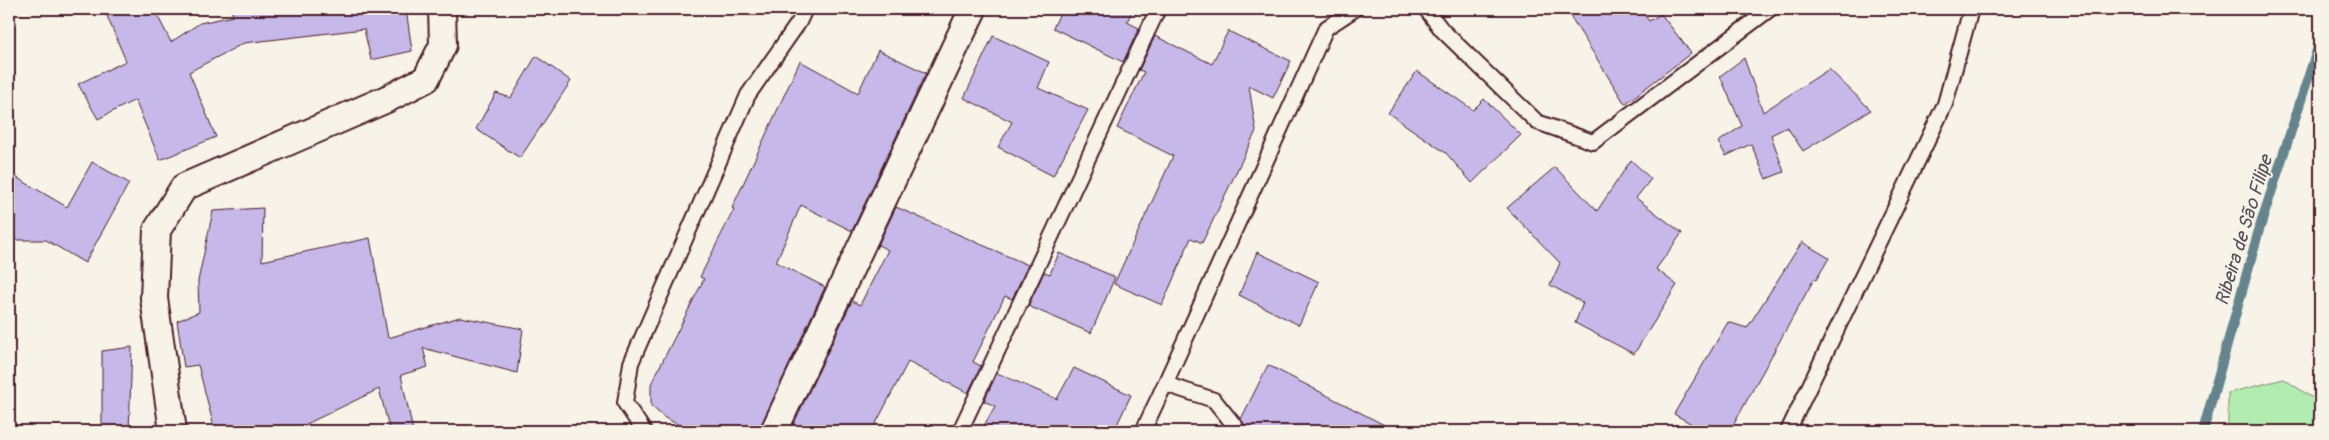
<svg xmlns="http://www.w3.org/2000/svg" width="2329" height="440" font-family="Pangolin,sans-serif">
  <style>
    .green { fill: #b3ecb0; stroke: #7e866e }
    .lines { fill: none; stroke-linecap: round; stroke-linejoin: round }
    .stream { stroke: #65848e; stroke-width: 10 }
    .building { fill: #c6b8e9; stroke: #4a1f2b }
    .lane-casing { stroke: #4a1f2b; stroke-width: 18 }
    .street-casing { stroke: #4a1f2b; stroke-width: 30 }
    .lane { stroke: #f7f3e8; stroke-width: 14 }
    .street { stroke: #f7f3e8; stroke-width: 26 }
    .labels { text-anchor: middle; stroke-width: 4; stroke-linejoin: round; paint-order: stroke }
    .water-label { font-size: 19px; font-style: italic; fill: #58525d; stroke: #f7f3e8 }
  </style>
  <rect width="100%" height="100%" fill="#f7f3e8"/>
  <filter id="ink" filterUnits="userSpaceOnUse"><feTurbulence type="fractalNoise" baseFrequency=".02" numOctaves="2"/><feDisplacementMap in="SourceGraphic" scale="10" xChannelSelector="R" yChannelSelector="G"/><feConvolveMatrix kernelMatrix="1 2 1 2 8 2 1 2 1" color-interpolation-filters="sRGB"/></filter>
  <g filter="url(#ink)">
    <path class="green" d="M2284,379l36,24v28h-92v-38z"/>
    <g class="lines">
      <path class="stream" d="M2203,431l56,-201 61,-189"/>
    </g>
    <path class="building" d="M104,9h50l17,33 29,-19 33,-7 -2,-7h175l6,42 -41,9 -7,-31 -120,14 -55,29 27,65 -56,23 -25,-60 -37,19 -20,-35 48,-23z
      M1062,9h71l-6,13 12,6 -16,34 -70,-34z
      M1566,9h74l9,12 12,-7 30,39 -66,51z
      M1228,31l63,30 -18,37 -24,-12 7,45 -54,112 -11,-5 -29,67 -48,-21 59,-128 -56,-28 27,-56 -5,-2 16,-34 57,28z
      M993,36l56,26 -11,26 50,22 -35,66 -55,-29 14,-25 -48,-24z
      M878,50l48,23 -74,158 -51,-26 -25,57 49,25 -66,144h-67l-27,-13 -14,-12v-22l53,-105 -4,-2 34,-68 -2,-1 68,-147 58,32z
      M536,56l35,25 -51,77 -44,-29 20,-36 15,5z
      M1744,58l19,54 66,-43 42,41 -68,41 -16,-24 -16,8 13,37 -18,7 -15,-35 -25,12 -8,-14 24,-16 -22,-50z
      M1417,71l56,39 11,-11 37,36 -49,48 -26,-30 -58,-40z
      M1631,160l20,19 -15,19 46,35 -26,36 21,16 -43,69 -59,-31 8,-20 -33,-18 10,-22 -53,-55 48,-41 42,44z
      M92,162l37,21 -44,80 -39,-23h-37v-67l58,34z
      M896,207l132,58 -16,34 -7,-3 -32,66 8,4 -13,27 -60,-31 -36,69h-82l62,-130 8,4 28,-55 -10,-5z
      M263,208l-1,53 108,-23 18,100 72,-21 63,12 -6,44 -94,-25 5,19 -27,8 12,56h-23l-11,-42 -87,42h-77l-17,-66 -14,2 -7,-46 22,-9 -1,-31 15,-70z
      M1802,242l27,16 -13,22 -2,-1 -84,152h-26l-30,-17 54,-92 19,6z
      M1257,252l62,30 -20,43 -60,-30z
      M1059,253l56,24 -24,56 -63,-27 16,-34 6,2z
      M132,347l-3,84h-27v-80z
      M1268,365l128,66h-148l-7,-12z
      M1074,368l57,27 -17,36h-133l14,-25 -11,-5 13,-28 60,26z"/>
    <g class="lines">
      <g class="lane-casing">
        <path id="lane" d="M1426,9l16,21 95,92 56,20 177,-133
          M644,431l-19,-28 6,-40 117,-268 51,-73 6,-13
          M960,431l198,-422
          M1143,431l22,-47
          M1239,431l-25,-31 -49,-16 161,-356 29,-19
          M1788,431l157,-327 26,-95"/>
      </g>
      <g class="street-casing">
        <path id="street" d="M173,431l-19,-133 3,-68 27,-43 205,-89 37,-19 17,-34 -1,-36
          M774,431l199,-422"/>
      </g>
      <use href="#lane" class="lane"/>
      <use href="#street" class="street"/>
    </g>
  </g>
  <g class="labels">
    <g class="water-label">
      <text transform="translate(2243 230) rotate(-73)" y="7">Ribeira de São Filipe</text>
    </g>
  </g>
  <rect width="2329" height="440" fill="none" stroke="#f7f3e8" stroke-width="30"/>
  <rect x="15" y="15" width="2299" height="410" fill="none" stroke="#4a1f2b" stroke-width="2" filter="url(#ink)"/>
</svg>
